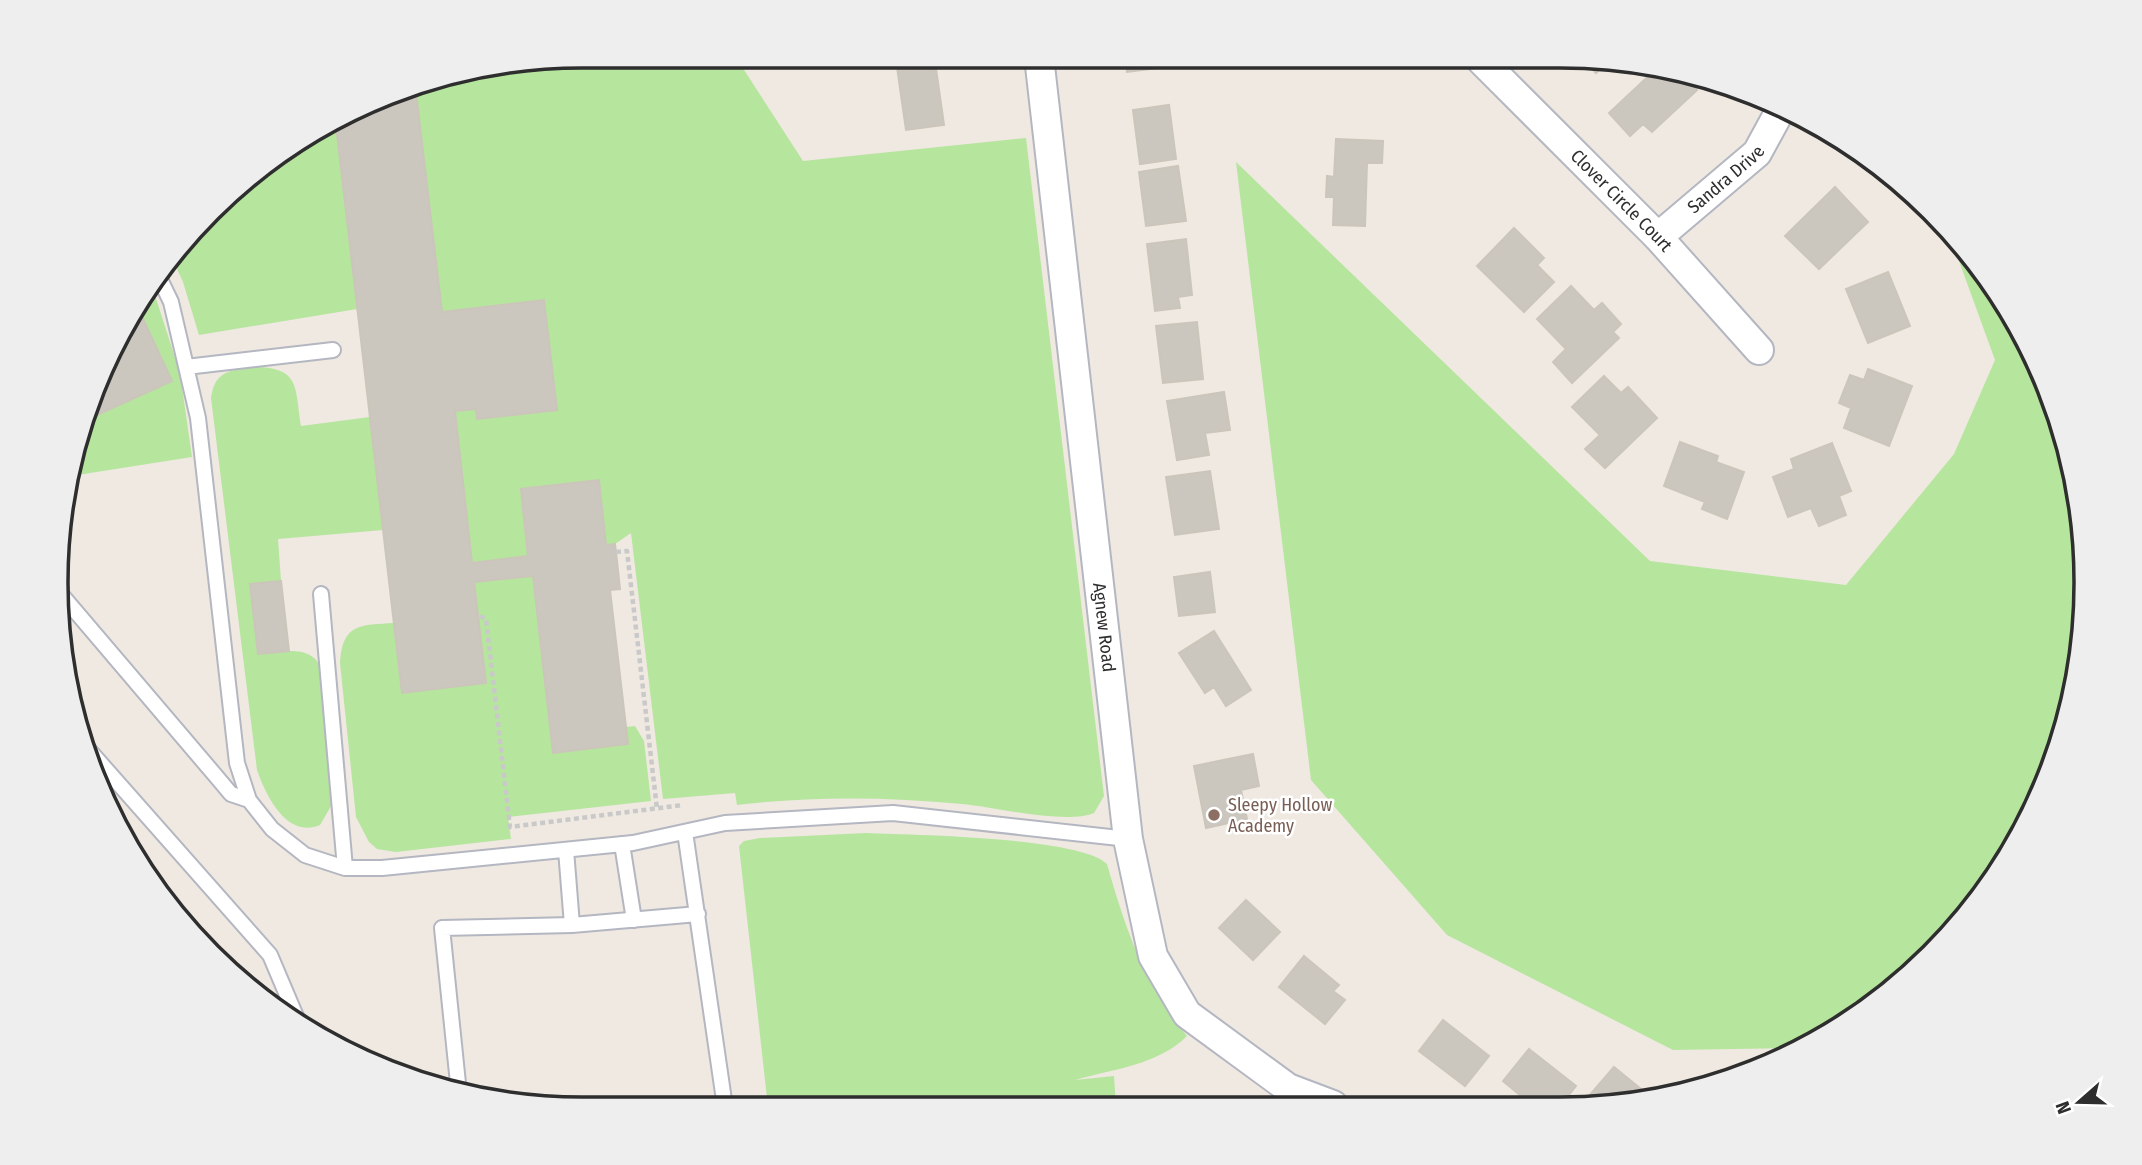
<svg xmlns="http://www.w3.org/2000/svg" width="2142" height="1165" font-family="'Fira Sans Condensed',sans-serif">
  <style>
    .green { fill: #b6e59e }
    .building { fill: #cbc7bf; stroke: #cbc5ba; stroke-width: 2 }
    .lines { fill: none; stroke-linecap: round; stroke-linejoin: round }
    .service-casing { stroke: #b4b7c1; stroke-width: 18 }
    .minor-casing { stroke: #b4b7c1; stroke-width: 32 }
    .path { stroke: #c9c9c9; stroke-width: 4.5; stroke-dasharray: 5 3.5; stroke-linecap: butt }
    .service { stroke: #fff; stroke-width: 14 }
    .minor { stroke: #fff; stroke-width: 28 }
    .education-dot { fill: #8d6e63; stroke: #fff; stroke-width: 2.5 }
    .labels { text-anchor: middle; stroke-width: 5; stroke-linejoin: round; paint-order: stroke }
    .street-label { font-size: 18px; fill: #2e2e2e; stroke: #fff }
    .education-label { font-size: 18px; fill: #785e54; stroke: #fff; text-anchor: start }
    .rim { fill: none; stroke: #2e2e2e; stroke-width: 3.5 }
  </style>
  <rect width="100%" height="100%" fill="#efe9e1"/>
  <path class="green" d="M583,56h152l68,105 223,-23 78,658 -10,17c-29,12 -98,-6 -132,-9 -74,-7 -151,-8 -225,1l-2,-12 -72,6 -32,-266 -16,11 -143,19 -17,-152 21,-2 2,10 79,-9 -13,-109 -102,11 -27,-228z
    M336,125l21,184 -158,26 -16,-53 -10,-22 89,-95z
    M1236,162l414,399 196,24 108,-131 41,-94 -44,-121 2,-3 24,26 55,87 36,97 17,102 -3,103 -24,100 -42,94 -61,85 -103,90 -55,28 -124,2 -226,-115 -136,-155z
    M151,283l29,90 12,84 -121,19 3,-29 12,-27 85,-40 -34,-74z
    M253,367c47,0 42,19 48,59l69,-9 13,113 -105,9 3,42 -31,3 8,70c24,-2 54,-11 64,16l12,131 -14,24c-33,14 -54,-29 -63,-55l-46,-372c4,-27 17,-27 42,-31z
    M533,576l20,177 75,-9 -2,-17 9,-1 9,15 7,60 -143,16 3,22 -115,13 -19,-3 -8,-7 -13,-25 -16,-154c2,-40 21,-38 54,-40l8,70 83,-10 -11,-101z
    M866,833c45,2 215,4 241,31 18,63 37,121 80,172 -29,29 -74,33 -112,44l39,-4 2,30 -348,1 -29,-261 5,-5 16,-3z"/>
  <path class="building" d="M1125,57h41l1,10 -40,5z
    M1581,57h13l16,3 -14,13z
    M935,62l9,63 -38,5 -9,-63z
    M1657,68l48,10 -10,9 2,3 -45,42 -9,-8 -13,12 -21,-23z
    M415,84l27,228 102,-12 13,110 -80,9 -1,-10 -21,2 17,152 56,-7 -7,-67 78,-9 7,65 9,-1 1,8 4,37 -10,1 18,154 -75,9 -20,-177 -59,6 12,101 -84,10 -66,-568z
    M1169,105l7,54 -36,5 -7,-54z
    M1336,139l47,2 -1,22h-15l-2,63 -32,-1 1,-28h-8l1,-21 7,1z
    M1178,166l8,55 -40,5 -7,-54z
    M1835,187l33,35 -49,47 -34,-33z
    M1514,228l30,30 -7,7 17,17 -30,30 -47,-46z
    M1186,239l6,56 -14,2 2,11 -25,3 -8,-67z
    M1888,272l22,54 -42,17 -22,-54z
    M1571,286l23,24 8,-7 19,21 -8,8 6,6 -47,45 -19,-21 13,-13 -29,-30z
    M137,306l35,75 -86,39z
    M1197,322l6,57 -40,4 -7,-57z
    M1868,369l44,17 -23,60 -45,-18 7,-20 -12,-5 11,-28 14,5z
    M1604,376l17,17 7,-6 29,31 -52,50 -20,-19 15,-14 -28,-28z
    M1224,392l6,38 -25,3 4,22 -32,5 -10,-59z
    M1680,442l38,14 -2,6 28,10 -17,47 -25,-10 3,-7 -41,-16z
    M1832,443l19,48 -12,5 7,19 -27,11 -8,-18 -23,9 -15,-40 21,-8 -3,-10z
    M1210,471l9,58 -44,6 -9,-58z
    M1210,572l5,40 -36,4 -5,-39z
    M281,581l8,70 -31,3 -8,-70z
    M1214,631l37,59 -25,16 -12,-19 -9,6 -26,-40z
    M1253,754l6,32 -18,4 6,29 -41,9 -12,-62z
    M1246,900l34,32 -27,28 -34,-32z
    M1304,956l35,29 -6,6 12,9 -20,24 -46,-37z
    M1443,1020l46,36 -24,30 -46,-35z
    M1529,1049l47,37 -15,19h-29l-29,-24z
    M1614,1067l33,27 -6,7 -42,4 -10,-9z"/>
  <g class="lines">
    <g class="service-casing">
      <path id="service" d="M158,275l13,27 27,116 39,345 12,37 23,29 33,26 40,13h37l251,-25 92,-20 168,-10 235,26
        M186,367l147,-17
        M60,593l155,182 16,19 18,6
        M321,594l24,274
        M88,749l182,206 28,66
        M685,832l40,275
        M622,844l12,76
        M572,925l126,-11
        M459,1093l-17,-165 130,-3 -6,-75"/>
    </g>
    <g class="minor-casing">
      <g id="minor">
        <path id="s1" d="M1039,57l89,782 25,117 34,58 101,74 45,17"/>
        <path id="s2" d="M1478,57l180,180 101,113"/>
        <path id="s3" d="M1658,237l99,-84 24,-44"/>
      </g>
    </g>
    <path class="path" d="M616,552l11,-1 30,258
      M480,616l6,3 24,208 173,-22"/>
    <use href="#service" class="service"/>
    <use href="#minor" class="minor"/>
  </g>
  <circle class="education-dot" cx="1214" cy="815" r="7"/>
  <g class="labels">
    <g class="street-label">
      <text dy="6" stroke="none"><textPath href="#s3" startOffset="89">Sandra Drive</textPath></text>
      <text dy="6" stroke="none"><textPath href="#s2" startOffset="203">Clover Circle Court</textPath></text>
      <text dy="6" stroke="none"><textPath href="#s1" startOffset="574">Agnew Road</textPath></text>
    </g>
    <g class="education-label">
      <text x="1228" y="811">Sleepy Hollow<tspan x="1228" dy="21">Academy</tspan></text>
    </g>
  </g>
  <path d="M0 0H2142V1165H0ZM582 68H1560A514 514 0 0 1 2074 582V583A514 514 0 0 1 1560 1097H582A514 514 0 0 1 68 583V582A514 514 0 0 1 582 68Z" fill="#eee" fill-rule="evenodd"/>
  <path class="rim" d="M582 68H1560A514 514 0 0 1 2074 582V583A514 514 0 0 1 1560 1097H582A514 514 0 0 1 68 583V582A514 514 0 0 1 582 68Z"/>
  <g transform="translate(2079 1102) rotate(250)" stroke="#ffffff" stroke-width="5" paint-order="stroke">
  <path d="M0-5L12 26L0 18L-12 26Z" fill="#2e2e2e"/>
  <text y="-10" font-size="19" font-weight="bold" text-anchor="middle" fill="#2e2e2e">N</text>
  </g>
</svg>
